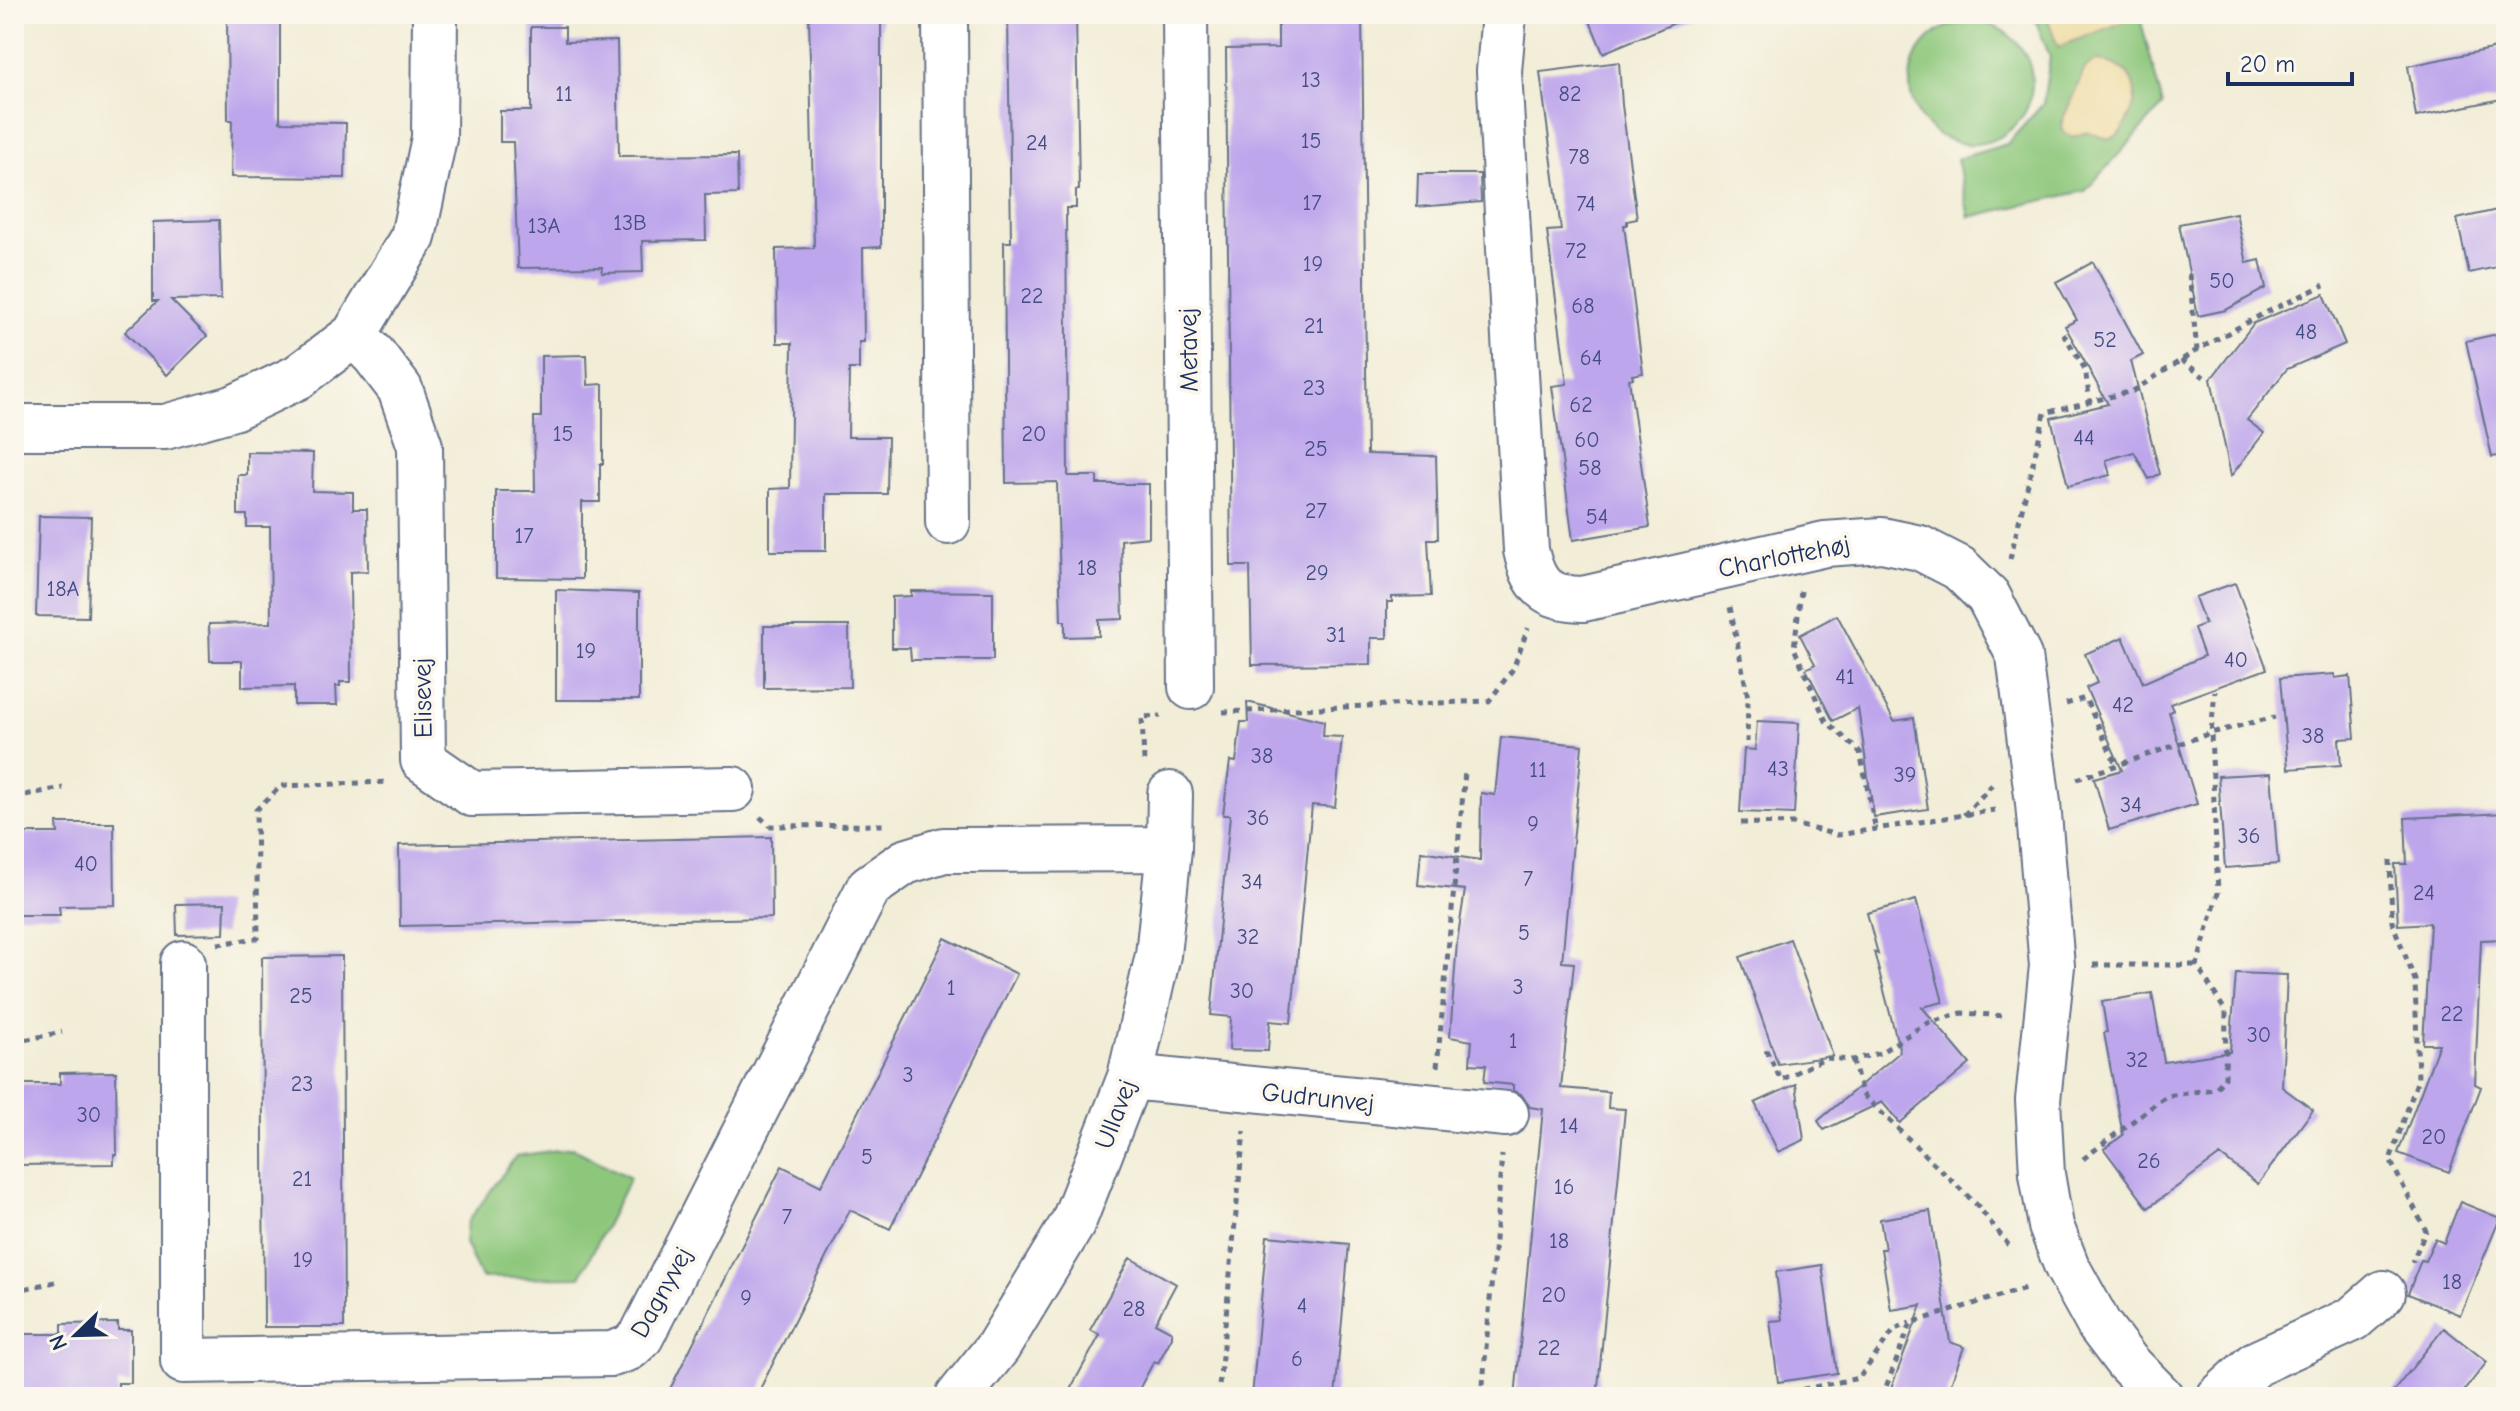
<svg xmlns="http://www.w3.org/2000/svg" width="2520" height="1411" font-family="'Comic Neue',sans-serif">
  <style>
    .green { fill: #8dc77c; stroke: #547b6d; stroke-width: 2 }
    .sand { fill: #eeda9e; stroke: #84847e; stroke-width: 2 }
    .building { fill: #bda6ec }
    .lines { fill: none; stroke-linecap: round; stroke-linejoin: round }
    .minor-casing { stroke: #667288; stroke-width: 48 }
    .path { stroke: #667288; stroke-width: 5; stroke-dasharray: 6 6; stroke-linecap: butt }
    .minor { stroke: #fff; stroke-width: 44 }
    .labels { text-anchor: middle; stroke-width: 8; stroke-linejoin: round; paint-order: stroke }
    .number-label { font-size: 22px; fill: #444d82 }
    .street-label { font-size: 26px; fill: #1b2f5e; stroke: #fbf7ec }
  </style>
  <rect width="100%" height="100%" fill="#fbf7ec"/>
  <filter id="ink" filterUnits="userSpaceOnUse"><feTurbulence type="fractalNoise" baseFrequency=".0125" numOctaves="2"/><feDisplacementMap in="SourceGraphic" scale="16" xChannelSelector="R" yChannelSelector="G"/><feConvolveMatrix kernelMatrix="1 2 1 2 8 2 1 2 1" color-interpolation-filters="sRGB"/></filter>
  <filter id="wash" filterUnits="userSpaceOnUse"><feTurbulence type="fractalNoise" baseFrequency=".006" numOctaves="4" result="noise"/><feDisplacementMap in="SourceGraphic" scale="32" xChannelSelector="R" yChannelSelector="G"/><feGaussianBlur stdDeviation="1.8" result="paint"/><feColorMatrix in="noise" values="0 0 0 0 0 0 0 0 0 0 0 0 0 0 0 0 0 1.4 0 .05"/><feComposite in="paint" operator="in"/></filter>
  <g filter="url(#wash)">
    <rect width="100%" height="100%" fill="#f2edd7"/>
    <path class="green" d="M2033,14h106l24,92 -78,85 -116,26 -12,-58 50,-15 36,-40 7,-47z
      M1910 83a61 61 0 1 1 122 0a61 61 0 1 1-122 0Z
      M572,1148l58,30 -50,99 -99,1 -16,-35 2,-20 49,-67z"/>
    <path class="sand" d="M2046,14h81l2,6 -71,27z
      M2095,61c36,1 49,29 33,58 -4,8 -7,16 -16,19 -9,2 -17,-5 -25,-6l-14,5 -9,-4 -3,-6 1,-6 23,-53z"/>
    <g id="blocks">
      <path class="building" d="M227,14h53v108l66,1 -1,55 -114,-1 1,-57h-4z
        M809,14h72v233l-18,1 1,94h-5v27h-10l-1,68h40l-1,57h-61v57h-56v-62l20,-1 2,-145h-15l-1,-94 38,-1z
        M1008,14h68l3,176h-3v18h-10l2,268h29v8h52v53l-28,3 2,79 -24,1v16l-34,1v-16h-4l-4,-139 -51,1 -2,-241h7z
        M1278,14h84l5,440 69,2 2,83h-10l3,57 -39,1v5h-5v36h-16v26l-119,1 -2,-99h-19l-5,-517 52,-1z
        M1587,14h109l-93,39z
        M531,27h34v15l52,-1 2,115 118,-1 1,39 -33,1 1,45 -64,1 1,31 -41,1v-6l-84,1 -5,-126h-13v-31h31z
        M2506,46v52l-90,19 -8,-51z
        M1619,62l3,43 15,114 -10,2v4h-3l19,148 -11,2 1,3 -4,1 21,148 -77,13 -21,-154 15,-2 -20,-153 14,-1 -21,-158z
        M1418,174h62l1,28 -64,5z
        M2506,208v57l-37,8 -12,-54z
        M2236,213l11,50 13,-3 6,28 -40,22 -28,6 -19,-92z
        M219,220l2,79 -50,1 36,36 -40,39 -42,-43 33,-31h-5v-79z
        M2093,262l50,93 -12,6 29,113 -11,5 -15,-27 -28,8 4,15 -42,11 -17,-68 57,-14 -43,-78 12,-6 -21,-38z
        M2324,294l21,50 -58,25 -40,51 17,13 -33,43 -20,-97 43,-56z
        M2506,332v123l-14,2 -26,-116z
        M587,355l1,30 15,-1v80h-3v38h-18v77l-86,-1v-87h39l-1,-74h7v-61z
        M247,452l66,1 -1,38 41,1v17h14l1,62 -18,1 1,110h-11v4h-4l1,19h-43v-19l-52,1v-26h-32l-1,-37 62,-1 -1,-96h-23v-12h-9v-40h9z
        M39,516l52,1 -3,100 -52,-1z
        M2235,583l32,86 -97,35 3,6 -4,2 28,92 -88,26 -15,-52 28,-8 -36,-82 11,-5 -12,-29 38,-17 20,46 61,-27 -10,-28 11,-4 -10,-27z
        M556,590l83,3v107h-83z
        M911,591l82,1v68h-82l-1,-12h-18v-51l19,-1z
        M1837,615l57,106 20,-3 14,91 -54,8 -16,-109 -25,13 -27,-52 9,-5 -15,-29z
        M764,626h85l1,61 -86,1z
        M2334,674l1,4 15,-2 5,62 -16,1 2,26 -53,4 -8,-91z
        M1247,702l77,19 -1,15 19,1 -7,70 -23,-2 -21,218 -21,-2 -2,30 -39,-1 2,-33 -20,-2 19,-200h-7l7,-54 6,1 5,-40h7z
        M1757,721l42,2 -5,91 -54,-2 4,-63 11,1z
        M1501,737l81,8 -20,217 12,1 -13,125 48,4 -1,16 17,1 -28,288h-82l28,-288 -13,-2 -9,-13 -8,-3v-6l-29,-3 2,-17 -16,-1 2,-23 -22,-4 7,-95 8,-52 -47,-5 3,-34 59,9 1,-67 14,2z
        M2271,773l7,91 -53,4 -7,-92z
        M2506,813v126l-25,1 -6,144 6,3 -32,85 -51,-19 41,-109h-16l7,-121 -32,2 -3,-61h12l-2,-46z
        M57,823h57l1,82 -56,1 1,9h-46v-82h44z
        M771,837l1,81 -372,8 -1,-81z
        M1916,900l27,102 -21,5 48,57 -70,59 -18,-21 -58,28 -6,-9 82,-69 -26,-100 4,2 -11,-41z
        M225,903l-1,31 -47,1 -1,-31z
        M945,938l72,36 -127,255 -40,-19 -94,187h-90l116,-231 39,20z
        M1790,939l43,117 -55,8 -38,-107z
        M342,956l2,371h-80l-2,-370z
        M2236,973l51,2 -5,112 31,23 -55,74 -38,-29 -72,53 -44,-59 19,-14 -19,-102 3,-1 -5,-30 50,-9 12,69 66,-10z
        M116,1072l1,82h-3v10l-100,1v-81h46v-11z
        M1796,1084l8,56 -26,12 -23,-49z
        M2460,1202l40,16 -40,97 -52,-21 13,-34 4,1 10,-22 9,4z
        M1930,1211l20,131 14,5 -18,50h-58l34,-92 -31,5 -10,-61h4l-5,-30z
        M1267,1236l82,8 -14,153h-83z
        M1130,1258l46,26 -21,39 17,9v5l-14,26 -4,-2 -19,36h-69l34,-62 -10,-5z
        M1822,1265l15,108 -59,9 -8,-61 12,-1 -6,-48z
        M118,1323v7h13v53h-13v14h-104v-63h48v-10z
        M2444,1328l43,34 -28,35h-70z"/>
    </g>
  </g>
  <g filter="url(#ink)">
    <use href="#blocks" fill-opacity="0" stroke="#667288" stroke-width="2"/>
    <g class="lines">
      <g class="minor-casing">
        <path id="minor" d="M945,14l3,508
          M1185,14l6,673
          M1504,14l-5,57 27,479c8,36 19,48 57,49l242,-55 57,-4 38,8 39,20 29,28 31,60 19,147 14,163 -14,134 4,74 9,52 16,41 32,58 28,37 34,35
          M354,335l20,20 26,34 20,57 3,314 49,34 261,-5
          M14,427h151l68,-19 65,-31 56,-42 59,-98 21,-99 1,-124
          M183,963v398l429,-7 17,-6 12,-11 228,-450 36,-25 39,-12 225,-1
          M1130,1077l376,37
          M958,1397l40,-50 75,-124 57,-146 28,-122 11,-106 1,-55
          M2219,1397l36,-33 98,-45 30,-26"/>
      </g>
      <path class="path" d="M2189,274l8,76
        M2063,333l22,36 5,33
        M2181,360l23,17
        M2010,559l35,-146 88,-22 64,-41 64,-35 63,-30
        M1801,591l-7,57 32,73 34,31 16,79
        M1730,607l18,90 -1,45
        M2066,704l19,-6 32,68
        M1223,712l266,-11 24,-32 15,-41
        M1144,761l-2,-44 19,-1
        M2077,779l134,-46 64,-16
        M14,797l49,-9
        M1964,815l28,-30
        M760,817l10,9 113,-1
        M1741,823l52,1 45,11 157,-25
        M2390,860l2,62 23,58 3,99 -28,81 36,71 -14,31
        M218,944l40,-6 -2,-128 25,-24 107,-4
        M2093,965h104
        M14,1042l48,-10
        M1766,1050l15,30 44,-22 28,2 27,-7 45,-29 37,-11 44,3
        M1853,1060l9,34 115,111 33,42
        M1437,1067l28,-295
        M2083,1159l83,-63 49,-7 10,-11 1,-66 -29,-47 21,-72 -7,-160 4,-42
        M14,1291l45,-10
        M1779,1394l80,-16 36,-49 15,-6
        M1218,1397l26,-266
        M1482,1397l20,-242
        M1882,1397l29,-74 118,-36"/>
      <use href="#minor" class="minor"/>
    </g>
  </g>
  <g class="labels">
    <g class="number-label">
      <text x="1311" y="87">13</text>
      <text x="564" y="101">11</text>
      <text x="1570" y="101">82</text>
      <text x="1311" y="148">15</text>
      <text x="1037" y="150">24</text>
      <text x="1579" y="164">78</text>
      <text x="1312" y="210">17</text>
      <text x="1586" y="211">74</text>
      <text x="630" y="230">13B</text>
      <text x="544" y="233">13A</text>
      <text x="1576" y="258">72</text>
      <text x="1313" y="271">19</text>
      <text x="2222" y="288">50</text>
      <text x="1032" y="303">22</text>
      <text x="1583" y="313">68</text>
      <text x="1314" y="333">21</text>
      <text x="2306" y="339">48</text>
      <text x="2105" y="347">52</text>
      <text x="1591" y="365">64</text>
      <text x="1314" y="395">23</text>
      <text x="1581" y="412">62</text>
      <text x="563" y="441">15</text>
      <text x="1034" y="441">20</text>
      <text x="2084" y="445">44</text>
      <text x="1587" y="447">60</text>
      <text x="1316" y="456">25</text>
      <text x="1590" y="475">58</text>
      <text x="1316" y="518">27</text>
      <text x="1597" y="524">54</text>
      <text x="524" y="543">17</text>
      <text x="1087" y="575">18</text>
      <text x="1317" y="580">29</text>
      <text x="63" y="596">18A</text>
      <text x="1336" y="642">31</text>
      <text x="586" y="658">19</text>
      <text x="2236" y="667">40</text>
      <text x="1845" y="684">41</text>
      <text x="2123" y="712">42</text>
      <text x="2313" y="743">38</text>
      <text x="1262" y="763">38</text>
      <text x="1778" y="776">43</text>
      <text x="1538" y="777">11</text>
      <text x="1905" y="782">39</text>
      <text x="2131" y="812">34</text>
      <text x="1258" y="825">36</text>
      <text x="1533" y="831">9</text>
      <text x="2249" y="843">36</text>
      <text x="86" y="871">40</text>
      <text x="1528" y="886">7</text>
      <text x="1252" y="889">34</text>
      <text x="2424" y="900">24</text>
      <text x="1524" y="940">5</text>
      <text x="1248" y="944">32</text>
      <text x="1518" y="994">3</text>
      <text x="951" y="995">1</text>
      <text x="1242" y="998">30</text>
      <text x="301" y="1003">25</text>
      <text x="2452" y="1021">22</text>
      <text x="2259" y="1042">30</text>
      <text x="1513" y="1048">1</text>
      <text x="2137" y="1067">32</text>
      <text x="908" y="1082">3</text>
      <text x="302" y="1091">23</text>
      <text x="89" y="1122">30</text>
      <text x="1569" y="1133">14</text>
      <text x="2434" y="1144">20</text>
      <text x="867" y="1164">5</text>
      <text x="2149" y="1168">26</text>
      <text x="302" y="1186">21</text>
      <text x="1564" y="1194">16</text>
      <text x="787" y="1224">7</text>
      <text x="1559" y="1248">18</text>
      <text x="303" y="1267">19</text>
      <text x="2452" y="1289">18</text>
      <text x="1554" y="1302">20</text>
      <text x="746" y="1305">9</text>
      <text x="1302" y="1313">4</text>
      <text x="1134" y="1316">28</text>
      <text x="1549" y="1355">22</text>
      <text x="1297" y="1366">6</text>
    </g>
    <g class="street-label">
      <text transform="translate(1188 350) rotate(-91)" y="9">Metavej</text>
      <text transform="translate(1784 556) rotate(-11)" y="9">Charlottehøj</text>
      <text transform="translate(422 698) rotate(-91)" y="9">Elisevej</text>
      <text transform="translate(1318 1097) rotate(6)" y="9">Gudrunvej</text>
      <text transform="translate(1115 1114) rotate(-69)" y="9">Ullavej</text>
      <text transform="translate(661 1292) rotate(-61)" y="9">Dagnyvej</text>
    </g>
  </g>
  <rect width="2520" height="1411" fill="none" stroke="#fbf7ec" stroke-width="48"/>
  <g transform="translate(76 1335) rotate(247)" stroke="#fbf7ec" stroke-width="6" paint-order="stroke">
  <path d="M0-6L14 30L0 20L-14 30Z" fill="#1b2f5e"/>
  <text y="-12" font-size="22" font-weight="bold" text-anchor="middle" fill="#1b2f5e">N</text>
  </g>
  <path d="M2228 72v12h124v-12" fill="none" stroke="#1b2f5e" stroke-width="4"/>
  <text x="2240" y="72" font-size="24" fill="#1b2f5e" stroke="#fbf7ec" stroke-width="6" paint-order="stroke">20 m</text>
</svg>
